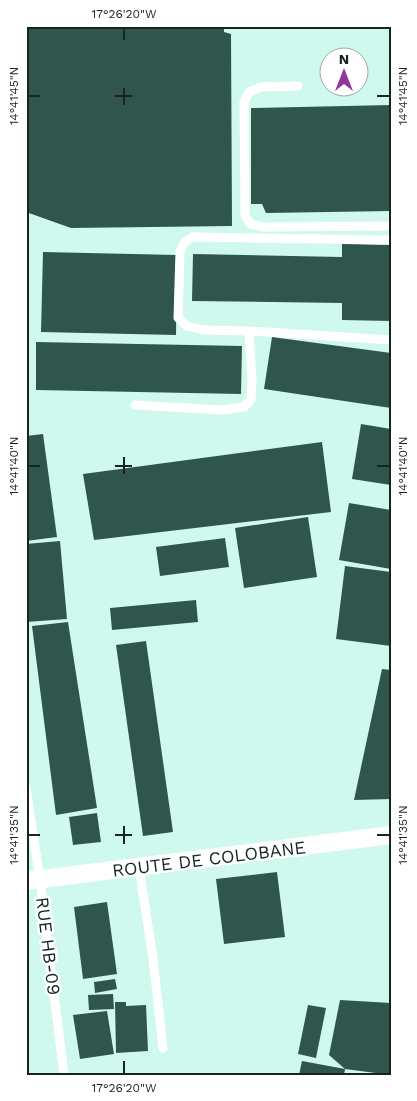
<svg xmlns="http://www.w3.org/2000/svg" width="417" height="1101" font-family="'Work Sans',sans-serif">
  <style>
    .building { fill: #2f554d }
    .lines { fill: none; stroke-linecap: round; stroke-linejoin: round }
    .lane { stroke: #fff; stroke-width: 9 }
    .street { stroke: #fff; stroke-width: 18 }
    .ticks { fill: none; stroke: #152522; stroke-width: 2 }
    .labels { text-anchor: middle; stroke-width: 5; stroke-linejoin: round; paint-order: stroke }
    .street-label { font-size: 18px; fill: #152522; stroke: #fff }
    .neatline { fill: none; stroke: #152522; stroke-width: 2 }
    .ticks-label { font-size: 12px; text-anchor: middle; fill: #152522 }
  </style>
  <rect width="100%" height="100%" fill="#cff9ef"/>
  <path class="building" d="M26,26h198v6l7,2 1,192 -161,2 -45,-16z
    M391,105v106l-125,2 -4,-9h-11v-96z
    M342,244l49,1v76l-49,-1v-17l-150,-2 1,-47 149,3z
    M43,252l134,3 -1,80 -135,-3z
    M272,337l119,16v55l-127,-19z
    M36,342l206,4 -1,48 -205,-4z
    M361,424l30,5v56l-39,-6z
    M43,434l14,103 -31,4v-105z
    M322,442l9,70 -237,28 -11,-66z
    M349,503l42,7v59l-52,-9z
    M308,517l9,60 -73,11 -9,-60z
    M225,538l4,29 -69,9 -4,-29z
    M60,541l7,78 -41,3v-78z
    M345,566l46,6v74l-55,-7z
    M196,600l2,22 -86,8 -2,-22z
    M68,622l29,186 -41,7 -24,-189z
    M146,641l27,191 -30,4 -27,-191z
    M382,669l9,1v129l-37,1z
    M97,813l4,29 -28,3 -4,-28z
    M277,872l8,65 -61,7 -8,-65z
    M107,902l10,72 -34,5 -9,-72z
    M115,979l2,10 -22,4 -1,-11z
    M113,994l1,15 -25,1 -1,-15z
    M340,1000l51,3v72l-46,-6 -16,-14z
    M115,1002h11v4l20,-1 2,46 -32,2z
    M308,1005l18,3 -10,50 -18,-4z
    M107,1011l7,43 -34,5 -7,-44z
    M302,1061l43,8 -1,6h-45z"/>
  <g class="lines">
    <path class="lane" d="M298,86l-37,1 -12,5 -5,10 1,113 5,9 13,3 128,-1
      M391,240l-199,-3 -8,6 -4,9 -2,66 9,8 16,4 46,1 142,9
      M135,405l86,5 23,-3 7,-7 1,-19 -3,-50
      M26,788l14,92 24,195
      M139,867l14,92 10,89"/>
    <path class="street" d="M26,881l365,-46"/>
  </g>
  <path class="ticks" d="M124,28v12M124,88v17M28,96h12M115,96h17M377,96h13M124,457v17M28,466h12M115,466h17M377,466h13M124,826v18M28,835h12M115,835h17M377,835h13M124,1061v13"/>
  <g class="labels">
    <g class="street-label">
      <text transform="translate(209 859) rotate(-7)" y="6">ROUTE DE COLOBANE</text>
      <text transform="translate(48 946) rotate(83)" y="6">RUE HB-09</text>
    </g>
  </g>
  <rect width="417" height="1101" fill="none" stroke="#ffffff" stroke-width="55"/>
  <g transform="translate(344 72)"><circle r="24" fill="#ffffff" stroke="#a1a8a7"/>
  <path d="M0-4L9 19L0 12L-9 19Z" fill="#91349d"/>
  <text y="-8" font-size="14" font-weight="bold" text-anchor="middle" fill="#152522">N</text>
  </g>
  <rect x="28" y="28" width="362" height="1046" class="neatline"/>
  <g class="ticks-label">
    <text x="124" y="18">17°26'20"W</text>
    <text transform="translate(14 96) rotate(-90)" y="4">14°41'45"N</text>
    <text transform="translate(403 96) rotate(-90)" y="4">14°41'45"N</text>
    <text transform="translate(14 466) rotate(-90)" y="4">14°41'40"N</text>
    <text transform="translate(403 466) rotate(-90)" y="4">14°41'40"N</text>
    <text transform="translate(14 835) rotate(-90)" y="4">14°41'35"N</text>
    <text transform="translate(403 835) rotate(-90)" y="4">14°41'35"N</text>
    <text x="124" y="1092">17°26'20"W</text>
  </g>
</svg>
